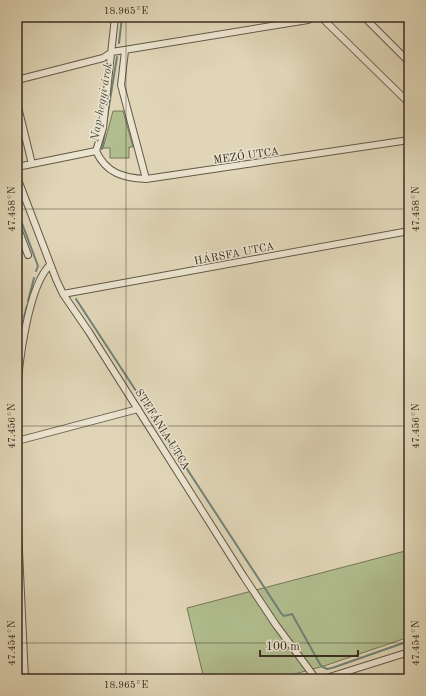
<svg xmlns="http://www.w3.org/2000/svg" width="426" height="696" font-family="'Old Standard TT',serif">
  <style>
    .green { fill: #b1be8f; stroke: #767659 }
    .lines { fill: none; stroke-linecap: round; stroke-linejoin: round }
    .stream { stroke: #708279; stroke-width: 2 }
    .minor-casing { stroke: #645948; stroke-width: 8 }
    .minor { stroke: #ebe4d0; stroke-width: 6 }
    .ticks { fill: none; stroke: #3b2f23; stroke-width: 1; stroke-opacity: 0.45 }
    .labels { text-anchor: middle; stroke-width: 3; stroke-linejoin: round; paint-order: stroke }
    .street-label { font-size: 11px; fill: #3b2f23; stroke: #ebe4d0 }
    .water-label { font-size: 12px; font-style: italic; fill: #4d4b40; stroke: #ebe4d0 }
    .neatline { fill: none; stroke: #3b2f23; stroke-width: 1.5 }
    .ticks-label { font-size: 10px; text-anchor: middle; fill: #3b2f23 }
  </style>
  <rect width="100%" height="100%" fill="#e0d6b7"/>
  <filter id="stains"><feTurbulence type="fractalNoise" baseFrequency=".005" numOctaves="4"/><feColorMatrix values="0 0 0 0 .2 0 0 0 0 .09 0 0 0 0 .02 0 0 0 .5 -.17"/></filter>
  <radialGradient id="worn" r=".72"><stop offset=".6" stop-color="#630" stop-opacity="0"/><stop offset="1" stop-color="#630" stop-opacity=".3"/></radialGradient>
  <path class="green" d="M113,111h10l10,36h-4v11h-19v-10h-7z
    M409,550v87l-85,29 -48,13h-72l-17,-71z"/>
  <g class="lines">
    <path class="stream" d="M119,43l3,-26
      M102,149l15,-92
      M17,210l21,56 -2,5
      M76,299l205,314 3,3 8,-2 29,52 6,3 5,-1 77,-27
      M28,301l6,-23
      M24,317l3,-11
      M19,335l3,-13
      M17,615v10
      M18,629v4
      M18,636v7
      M18,645l1,22
      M19,679v-4"/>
    <g class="minor-casing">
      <path id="minor" d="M321,17l88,86
        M364,17l45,45
        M125,51l-4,34 25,94
        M17,80l86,-22 9,-6 196,-32 5,-3
        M17,103l15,61
        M96,151c10,22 27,27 50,28l263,-39
        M96,151l7,-23 12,-111
        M17,167l79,-16
        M17,177l39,102 7,15 26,38 155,245 32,48 40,54
        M17,226l11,29
        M63,294l346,-63
        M17,398c1,-32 11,-112 33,-133
        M17,441l121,-32
        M17,509l8,170
        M323,679l86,-27"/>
    </g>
    <use href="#minor" class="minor"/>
  </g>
  <path class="ticks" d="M126,17v662M17,209h392M17,426h392M17,643h392"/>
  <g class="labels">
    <g class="street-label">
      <text transform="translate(246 155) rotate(-8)" y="4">MEZŐ UTCA</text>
      <text transform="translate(234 253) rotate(-11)" y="4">HÁRSFA UTCA</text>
      <text transform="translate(163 429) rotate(58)" y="4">STEFÁNIA UTCA</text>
    </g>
    <g class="water-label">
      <text transform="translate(101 102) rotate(-80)" y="4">Nap-hegyi árok</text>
    </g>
  </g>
  <rect width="426" height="696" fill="none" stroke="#e0d6b7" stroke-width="44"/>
  <path d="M260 650v6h98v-6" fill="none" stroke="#3b2f23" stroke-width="2"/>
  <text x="266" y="650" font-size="12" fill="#3b2f23" stroke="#ebe4d0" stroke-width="3" paint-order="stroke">100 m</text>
  <rect x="22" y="22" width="382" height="652" class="neatline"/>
  <g class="ticks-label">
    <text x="126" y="14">18.965°E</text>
    <text transform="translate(11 209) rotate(-90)" y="4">47.458°N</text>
    <text transform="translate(415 209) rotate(-90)" y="4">47.458°N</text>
    <text transform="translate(11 426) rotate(-90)" y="4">47.456°N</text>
    <text transform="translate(415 426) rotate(-90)" y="4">47.456°N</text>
    <text transform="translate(11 643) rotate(-90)" y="4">47.454°N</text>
    <text transform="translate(415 643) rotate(-90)" y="4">47.454°N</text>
    <text x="126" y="688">18.965°E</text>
  </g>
  <rect width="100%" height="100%" filter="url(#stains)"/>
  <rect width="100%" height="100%" fill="url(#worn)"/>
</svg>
